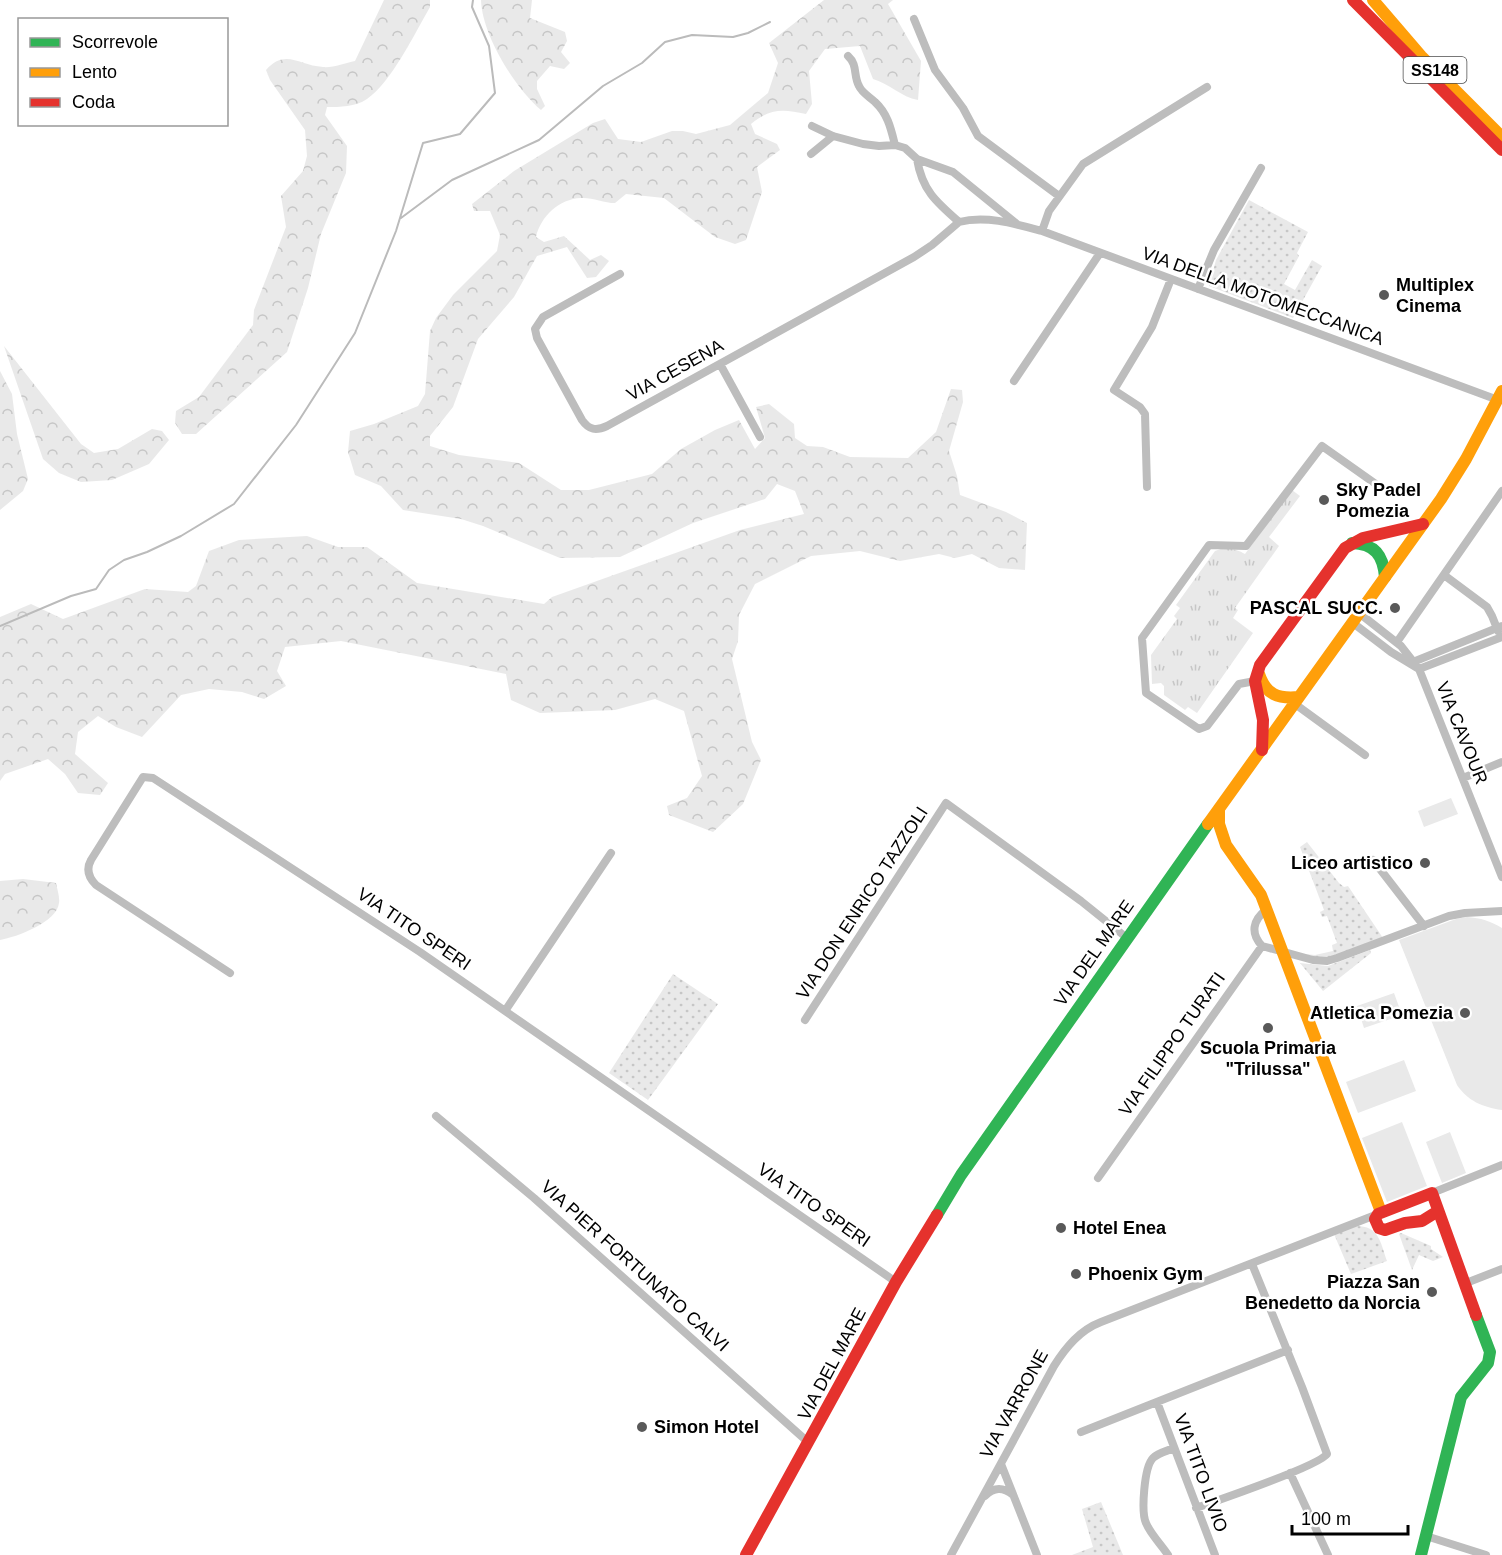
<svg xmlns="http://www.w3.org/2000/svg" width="1502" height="1555" font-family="Helvetica,sans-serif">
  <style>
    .grass { fill: url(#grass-dots) }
    .forest { fill: url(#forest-crowns) }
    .park { fill: url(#park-tufts) }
    .garden { fill: #e9e9e9 }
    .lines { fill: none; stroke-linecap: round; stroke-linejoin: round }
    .stream { stroke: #bbb; stroke-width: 2 }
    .street { stroke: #bdbdbd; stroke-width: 8 }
    .fast { stroke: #30b455; stroke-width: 12 }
    .slow { stroke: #ff9f0a; stroke-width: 12 }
    .jam { stroke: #e5322d; stroke-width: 12 }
    .poi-dot { fill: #595959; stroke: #fff; stroke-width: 2 }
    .labels { text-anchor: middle; stroke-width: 5; stroke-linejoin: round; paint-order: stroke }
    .shield { fill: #fff; stroke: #4c4c4c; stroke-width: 1.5 }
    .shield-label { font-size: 16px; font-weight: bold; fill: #000 }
    .poi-label { font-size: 18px; font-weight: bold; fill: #000; stroke: #fff; text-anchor: start }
    .street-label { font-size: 18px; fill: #000; stroke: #fff }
  </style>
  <defs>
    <pattern id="grass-dots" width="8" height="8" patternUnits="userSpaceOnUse" patternTransform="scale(1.5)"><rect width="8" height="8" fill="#e9e9e9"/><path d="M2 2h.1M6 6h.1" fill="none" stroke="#c6c6c6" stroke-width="1.8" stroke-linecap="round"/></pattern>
    <pattern id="forest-crowns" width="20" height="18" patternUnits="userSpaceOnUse" patternTransform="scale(1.5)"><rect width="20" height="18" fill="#e9e9e9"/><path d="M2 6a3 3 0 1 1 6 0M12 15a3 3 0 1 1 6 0" fill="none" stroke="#c6c6c6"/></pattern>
    <pattern id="park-tufts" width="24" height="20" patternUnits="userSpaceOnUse" patternTransform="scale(1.5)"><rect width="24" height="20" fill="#e9e9e9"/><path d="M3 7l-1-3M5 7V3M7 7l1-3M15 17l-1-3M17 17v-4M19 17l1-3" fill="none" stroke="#c6c6c6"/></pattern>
  </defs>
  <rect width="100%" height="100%" fill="#fff"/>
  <path class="grass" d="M1249,200l59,32 -11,21 2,3 -15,28 11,6 17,-30 10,6 -29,52 -84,-32 7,-26z
    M1307,842l32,41 5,4 4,-1 35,52 -54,20h-9l-16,-4 11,1 18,-4 -1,-6 5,-2 -10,-27 -5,1 -2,-5 4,-2 -24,-63z
    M1370,950l1,3 -48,38 -23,-28 28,3z
    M673,974l45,30 -70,96 -39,-27z
    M1354,1226c25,-1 26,15 33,35l-36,13 -17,-40z
    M1401,1233l30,13v3l12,8 -10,4 -14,-6 -7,15 -13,-36z
    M1101,1502l22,53h-51l21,-8 -11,-38z"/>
  <path class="forest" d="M384,0h46v7c-15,26 -39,76 -63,92 -12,8 -27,8 -40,8l-2,8 22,31 -1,27 -25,61 -13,54 -21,64 -91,82h-14l-7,-11 1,-12 23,-14 54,-72 1,-15 32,-83 -5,-31 22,-25 4,-15 -2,-26 -35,-50 -4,-10c20,-22 33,-4 57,-3 10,1 22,-4 32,-6z
    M481,0h51l-2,18 35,14 2,9 -6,11 9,11 -6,6 -14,-3 -13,15v8l8,17 -4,4c-26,-22 -59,-75 -60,-110z
    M824,0h69l-5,4 33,57 -3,39c-17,-3 -28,-16 -45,-21l-13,-33 -35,3 -16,22 3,33 -6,10c-23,-5 -36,-6 -55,10l4,10 22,10 3,6 -23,17 5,25 -16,48 -11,4 -20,-7 -51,-39 -38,-4 -11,9c-11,0 -24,-6 -34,-5 -22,1 -40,18 -45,39l8,5 20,-6 26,24 11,-5 8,6 -13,16 -9,1 -20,-31 -30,9 -23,41 -36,42 -25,68 -23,29v10l29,9 60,8 42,27h28l63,-16 29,-25 34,-19 24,-10 16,29 10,-11 -9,-31 13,-3 25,20 1,14 12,8 16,1 27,10 58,1 28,-26 15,-43 11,1 1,12 -14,49 8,25 3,19 46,17 21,11 -2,47 -26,-2 -27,-14 -17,4 -16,-4 -39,7 -40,-10 -49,5 -56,28 -16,31 -1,26 -6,18 20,83 9,18 -18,44 -30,28 -44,-17 -2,-9 20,-8 15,-22 -18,-65 -29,-12 -40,11 -75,3 -29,-13 -5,-26 -165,-33 -56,6 -8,24 9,15 -22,13 -22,-7 -33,-3 -28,6 -39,42 -26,-10 -18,-11 -20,16 -3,22 33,29 -8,12 -22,-2 -13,-19 -17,-15 -43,15 -5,7v-164l31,-13 32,15 82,-30 43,3 8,-6 13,-35 30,-11 68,-4 31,11h29l50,36 127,21 8,-7 188,-67 64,-16 -9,-23 -18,-7 -12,15 -72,24 -73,34 -60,1 -77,-32 -22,-7 -58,-9 -22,-24 -26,-11 -7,-23 2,-21 24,-7 44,-18 7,-12 5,-63 6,-13 17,-23 44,-44 3,-16 -10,-24h-16l-2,-7 42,-33 79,-48 12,-4 13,20 23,3 31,-11h11l13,3 34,-9 38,-32 10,-30 -9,-20z
    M4,346l77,98 13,9 24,-4 34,-20 10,2 7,9 -20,24 -37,16 -31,2 -22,-9 -16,-14z
    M0,371l12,23 5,40 11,45 -5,12 -23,19z
    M23,879l33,4c1,6 4,14 3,20 -2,19 -42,34 -59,37v-59z"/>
  <path class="park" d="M1292,490l8,6 -31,41 10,9 -44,62 3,2 -5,8 20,15 -56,80 -9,-6 -3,3 -21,-15v-9l-3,-3 -9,1 -1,-29 26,-36 -3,-3 6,-8 -4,-3 39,-54c10,-5 22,-2 30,3z"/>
  <path class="garden" d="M1451,798l7,16 -34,13 -6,-16z
    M1467,917c14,1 23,4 35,11v182c-20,-3 -34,-9 -45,-25l-58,-145 57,-21z
    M1394,993l8,22 -38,13 -7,-22z
    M1404,1060l12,31 -58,22 -12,-31z
    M1402,1122l25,64 -40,16 -25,-64z
    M1450,1132l16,41 -24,10 -16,-41z"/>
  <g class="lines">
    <path class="stream" d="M401,218l51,-38 87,-40 64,-54 39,-23 23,-21 27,-7 41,2 15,-4 22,-11
      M0,626l71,-30 25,-7 13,-19 15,-10 23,-8 34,-16 53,-32 62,-79 59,-92 41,-102 27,-88 37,-9 35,-41 -6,-47 -17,-39 1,-7"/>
    <path class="street" d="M914,19l21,51 28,38 15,28 81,60
      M848,56c10,9 5,19 11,30 3,7 11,11 16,16 13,12 16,27 20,43
      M812,126l21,10 30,8 16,2 16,-1 10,3 12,11 36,13 64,52
      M811,154l22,-18
      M917,159c5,31 19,43 42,63
      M959,222c27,-7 57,2 83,9l456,169
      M1042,231l7,-20 34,-47 124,-77
      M620,274l-77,43 -8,12 2,9 45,82c7,10 14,11 25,6l307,-169 18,-12 27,-23
      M1198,289l16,-39 47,-82
      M720,364l40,73
      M1014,381l86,-128
      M1147,487l-2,-73 -5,-7 -26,-17 38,-63 19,-48
      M1444,575l43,32 5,9 6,15
      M1359,613l42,33 18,23 83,208
      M1353,623l38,29 28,17 83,-32
      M1397,642l105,-151
      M1413,662l89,-36
      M1255,681l-16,3 -32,42 -8,3 -53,-36 -4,-55 67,-93 37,1 76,-100 58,41
      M1295,704l70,51
      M1463,778l39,-16
      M1373,860l51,66
      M1266,910c-13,10 -16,23 -4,36l51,14 14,1 10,-3 112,-42 16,-3 37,-2
      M230,973l-134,-88c-8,-8 -10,-16 -5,-25l52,-83 10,1 267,174 476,330
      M505,1011l106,-158
      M805,1020l141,-217 135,98 46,37
      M436,1116l98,82 275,245
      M1098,1178l164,-232
      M1432,1193l70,-28
      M1466,1283l36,-14
      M1157,1402l58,153
      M1081,1432l207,-82
      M1001,1464l36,91
      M1290,1473l38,82
      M985,1496c9,-9 18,-9 28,-1
      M1196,1508c20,-7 123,-42 131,-54l-25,-67 -50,-123
      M1426,1536l60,19
      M951,1555l103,-189c12,-19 26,-36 47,-44l277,-108
      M1168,1555c-7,-11 -17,-20 -22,-32 -5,-11 -2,-56 7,-65 5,-5 14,-7 21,-10"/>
    <path class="fast" d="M1352,543c23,1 31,12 33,34
      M937,1215l24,-40 247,-351
      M1421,1555l40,-158 27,-34 2,-11 -14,-37"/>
    <path class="slow" d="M1373,0l48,56 81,81
      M1259,674c7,21 19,25 40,23
      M1219,811v13l7,21 35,50 120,317
      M1208,824l233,-325 25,-40 36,-68"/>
    <path class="jam" d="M1353,0l149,150
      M1262,750l1,-30 -8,-39 5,-16 85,-117 18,-10 60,-14
      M1438,1211l-16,10 -17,2 -20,7 -6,-2 -4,-9 3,-5 54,-21 44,122
      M746,1555l150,-273 41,-67"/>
  </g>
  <g class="poi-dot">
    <circle cx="1384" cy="295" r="6"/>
    <circle cx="1324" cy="500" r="6"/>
    <circle cx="1395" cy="608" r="6"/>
    <circle cx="1425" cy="863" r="6"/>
    <circle cx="1465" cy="1013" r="6"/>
    <circle cx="1268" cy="1028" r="6"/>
    <circle cx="1061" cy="1228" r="6"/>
    <circle cx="1076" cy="1274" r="6"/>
    <circle cx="1432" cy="1292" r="6"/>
    <circle cx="642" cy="1427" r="6"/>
  </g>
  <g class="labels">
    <rect class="shield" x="1403.5" y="57" width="63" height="26" rx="4.5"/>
    <g class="shield-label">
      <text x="1435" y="76">SS148</text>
    </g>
    <g class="poi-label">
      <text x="1396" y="291">Multiplex<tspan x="1396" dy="21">Cinema</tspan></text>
      <text x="1336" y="496">Sky Padel<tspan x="1336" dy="21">Pomezia</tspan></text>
      <text x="1383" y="614" text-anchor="end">PASCAL SUCC.</text>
      <text x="1413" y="869" text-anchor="end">Liceo artistico</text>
      <text x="1453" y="1019" text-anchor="end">Atletica Pomezia</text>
      <text x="1268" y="1054" text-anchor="middle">Scuola Primaria<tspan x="1268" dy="21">"Trilussa"</tspan></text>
      <text x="1073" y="1234">Hotel Enea</text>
      <text x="1088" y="1280">Phoenix Gym</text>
      <text x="1420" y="1288" text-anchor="end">Piazza San<tspan x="1420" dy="21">Benedetto da Norcia</tspan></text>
      <text x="654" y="1433">Simon Hotel</text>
    </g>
    <g class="street-label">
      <text transform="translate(1263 296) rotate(20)" y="6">VIA DELLA MOTOMECCANICA</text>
      <text transform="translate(675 370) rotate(-29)" y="6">VIA CESENA</text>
      <text transform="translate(1462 733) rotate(68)" y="6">VIA CAVOUR</text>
      <text transform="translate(862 903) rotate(-57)" y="6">VIA DON ENRICO TAZZOLI</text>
      <text transform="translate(414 929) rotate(34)" y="6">VIA TITO SPERI</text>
      <text transform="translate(1094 953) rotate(-55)" y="6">VIA DEL MARE</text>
      <text transform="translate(1172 1044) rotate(-55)" y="6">VIA FILIPPO TURATI</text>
      <text transform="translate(814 1205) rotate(35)" y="6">VIA TITO SPERI</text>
      <text transform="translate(635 1266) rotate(42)" y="6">VIA PIER FORTUNATO CALVI</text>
      <text transform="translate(832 1364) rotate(-62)" y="6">VIA DEL MARE</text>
      <text transform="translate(1014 1404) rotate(-61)" y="6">VIA VARRONE</text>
      <text transform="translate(1201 1473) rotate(70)" y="6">VIA TITO LIVIO</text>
    </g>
  </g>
  <rect x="18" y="18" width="210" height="108" fill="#ffffff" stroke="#999999" stroke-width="1.5"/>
  <rect x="30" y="38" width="30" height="9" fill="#30b455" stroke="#999999" stroke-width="1.5"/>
  <text x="72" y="48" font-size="18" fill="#000000">Scorrevole</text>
  <rect x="30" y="68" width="30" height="9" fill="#ff9f0a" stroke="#999999" stroke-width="1.5"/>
  <text x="72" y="78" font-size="18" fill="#000000">Lento</text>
  <rect x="30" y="98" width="30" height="9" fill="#e5322d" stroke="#999999" stroke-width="1.5"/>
  <text x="72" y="108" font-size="18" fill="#000000">Coda</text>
  <path d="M1292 1525v9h116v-9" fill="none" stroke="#000000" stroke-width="3"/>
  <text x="1301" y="1525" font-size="18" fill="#000000" stroke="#ffffff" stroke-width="4.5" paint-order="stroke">100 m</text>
</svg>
